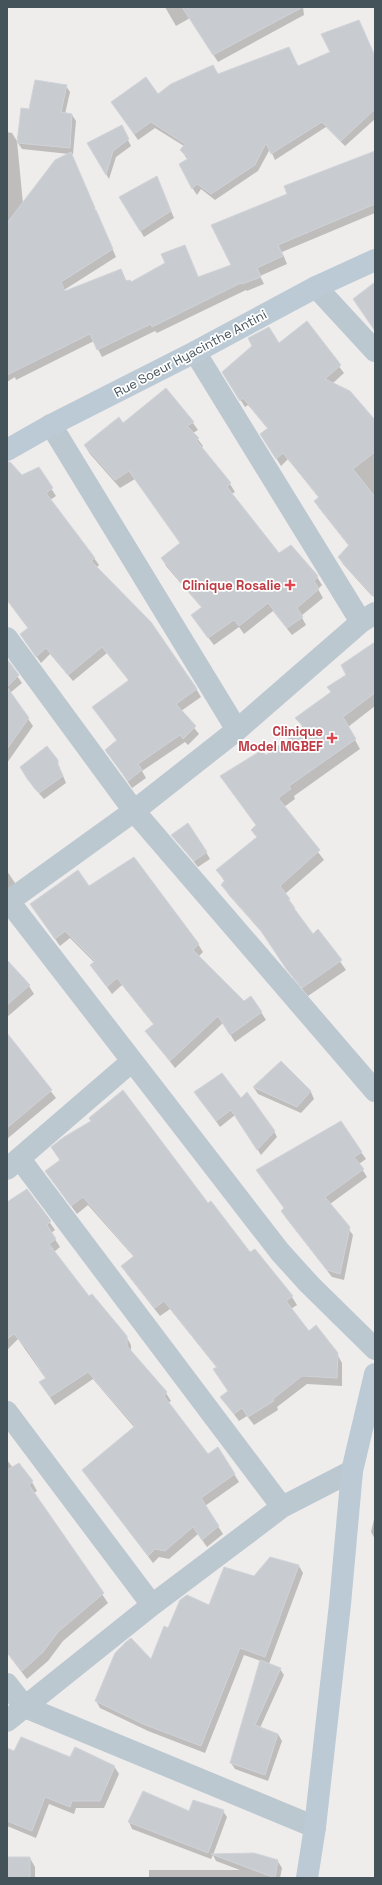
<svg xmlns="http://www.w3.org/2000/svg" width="382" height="1885" font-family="'Space Grotesk',sans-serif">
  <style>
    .shadow { fill: #0003 }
    .building { fill: #c8ccd1; stroke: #d0d3d8 }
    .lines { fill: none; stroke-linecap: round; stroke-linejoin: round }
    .street { stroke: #bcc8d0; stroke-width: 22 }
    .secondary { stroke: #bbcad4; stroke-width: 22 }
    .health-dot { fill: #e0444e; stroke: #fff; stroke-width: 1.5 }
    .labels { text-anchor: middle; stroke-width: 3.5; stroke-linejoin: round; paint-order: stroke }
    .street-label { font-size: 13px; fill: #44525a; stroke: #fff }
    .health-label { font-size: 13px; font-weight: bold; fill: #be3a42; stroke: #fff; text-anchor: end }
  </style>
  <rect width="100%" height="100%" fill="#efecec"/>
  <path class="shadow" d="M165,7h138l1,8 -86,47 -28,-44 -14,8z
    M375,56v63l-30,27 -19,-19 -51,33 -5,-11 -12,22 -43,29 -14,-11 -4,6 -4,-6 -13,-25 8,-4 -7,-10 3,-4 -29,-18 -17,12 -22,-32 102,-33z
    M66,86l4,6 -5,22 7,1 4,6 -3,33h-2l45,103 -52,33 1,2 56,-22 6,12 4,1 35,-19 19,-18 14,32 34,-13 55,-70 87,-43v61l-93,39 5,12 -27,12 4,8 -17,7 -1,-1 -89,43 -2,-2 -53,26 -8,-16 -78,39 -1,-3 -8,5v-250l5,1 5,8 6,63 46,-50 -47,-5 -4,-6 11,-33z
    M124,132l7,14 -15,11 -7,22 -21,-35z
    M157,177l17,41 -30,19 -24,-40z
    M306,323l38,50 -12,11 43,37v172l-3,3 -29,-32 -4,-7 10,-11 -30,-38 -4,-7 4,-3 -31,-39 -7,7 -20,-32 7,-5 -20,-24 -3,2 -22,-35 55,-27z
    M166,390l27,33 5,7 -5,3 10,13 -2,2 29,36 5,8 -4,2 48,60 38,23 5,8 -4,4 5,9 -22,18 5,9 -14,10 -19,-24 -29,23 -5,-7 -25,18 -17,-22 5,-15 -36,-42 -4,-8 19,-15 -46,-64 -15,9 -30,-34 -5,-8 38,-22z
    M7,467l14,9 17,-8 18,28 -6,4 44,58 5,7 -3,3 95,112 10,17 -20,14 18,23 -11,11 -3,-3 -43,29 4,7 -14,10 -26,-38 11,-9 -23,-33 35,-27 -22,-28 -34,28 -23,-27 -9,9 -20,-28 8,-6 -22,-29z
    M375,643v63l-27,21 12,22 -66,47 1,3 -11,8 40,53 -39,34 10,14 -1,1 18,27 6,-6 28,40 -38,26 -14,-17 -28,-42 -38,-43 -5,-9 2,-3 -8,-12 40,-32 -5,-8 5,-4 -36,-50 45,-20 37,-28 -6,-10 35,-26z
    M7,661l15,22 -12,10 23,33 -26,37z
    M57,761l9,22 -22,16 -11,-12 -11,-20z
    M172,835l34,17 4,7 -12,8z
    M7,871l10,15 -10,9z
    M89,887l109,57 5,8 -5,5 46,46 17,9 5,8 -31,22 -12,-19 -48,45 -29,-37 8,-6 -32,-40 -10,9 -21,-29 4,-2 -25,-25 -10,8 -24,-34z
    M7,961l22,25 5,8 -27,23z
    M7,1035l49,63 -49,41z
    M281,1063l30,29 3,7 -13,14 -43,-19 -4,-6z
    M196,1093l45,7 33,31 3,6 -16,18 -26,-40 -15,12z
    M361,1152l5,7 -7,5 8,13 -37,27 23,31 -9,45 -12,-3 -46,-59 -4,-7 3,-2 -28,-39z
    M46,1172l162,32 42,49 42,44 5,8 -6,4 18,23 28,22 5,9v23l-35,-2 -30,23 1,3 -24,15 -7,-9 -8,5 -18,-24 8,-6 -12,-23 -47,-59 -10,7 -33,-42 -4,-8 11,-9 -46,-52 -11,9z
    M27,1190l28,40 -4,3 9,14 -6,5 35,45 37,39 5,9v7l35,41 5,8 -3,2 40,52 10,-7 21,34 -34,24 18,28 -16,13 -9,-13 -29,25 -10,-2 -6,6 -70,-93 51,-43 -41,-48 -38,26 -15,-23 6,-3 -28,-40 -11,11v-146z
    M7,1460l6,8 19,14 5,9 -3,2 74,110 -45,38 -15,20 -21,18 -20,-26z
    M375,1515v24l-4,-7z
    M299,1566l4,7 -34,91 11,5 4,6 -24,53 18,6 4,7 -14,40 -33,-12 -4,-6 30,-102 -17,-6 -39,98 -57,-22 -48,-23 -4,-7 55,-41 18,-31 41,-23 44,-29z
    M7,1750l8,2 55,7 44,7 5,8 -15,34h-28l-2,6 -25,-10 -13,34 -29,-12z
    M144,1793l46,20 33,-2 4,6 -14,38 64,5 5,8 -2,10h-131v-8h91l-24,-9 -3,-6 -2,4 -79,-30 -3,-7z
    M7,1858h23l5,9v11h-28z"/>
  <path class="building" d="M182,7h121l-90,48z
    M359,20l16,36v53l-34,32 -19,-19 -51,32 -5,-11 -11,22 -44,29 -14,-10 -5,5 -13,-25 10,-6 -9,-8 5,-6 -34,-22 -17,12 -23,-32 35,-25 12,17 13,-10 42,-19 5,9 71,-27 9,19 32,-14 -9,-18z
    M35,80l32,5 -6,27 11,2 -2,34 -53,-5 4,-35 8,1z
    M122,125l7,14 -16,12 -7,24 -19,-32z
    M375,151v53l-97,41 5,11 -26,12 4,9 -19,7 -1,-1 -89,44 -1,-3 -54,26 -7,-16 -83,41v-152l48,-63 16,-8 24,56 -1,2h2l17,39 -52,33 4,9 56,-22 5,12 4,-1 1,2 34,-19 -4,-9 24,-9 13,32 33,-12 -20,-40 76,-31 -3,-8z
    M157,176l14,35 -31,20 -21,-34z
    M375,282v49l-22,-32z
    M307,321l34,44 -16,14 25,12 25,29v32l-22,17 22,28v101l-37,-41 11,-12 -35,-44 5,-4 -36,-44 -7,6 -16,-25 8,-6 -25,-30 -3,3 -18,-29 30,-26 -4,-8 21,-11 10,16z
    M166,388l28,34 -7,4 12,12 -3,2 35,43 -4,4 52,66 12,-8 27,31 -4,5 5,8 -22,19 6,9 -16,11 -19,-25 -29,23 -5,-6 -26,18 -17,-23 11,-8 -41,-49 19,-15 -51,-72 -14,9 -31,-35 35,-28 4,6z
    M7,462h3l12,13 17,-8 14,21 -7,5 49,65 -4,3 60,61 46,67 -21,15 20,22 -13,13 -3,-4 -42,29 4,6 -14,11 -23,-31 12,-10 -25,-33 37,-27 -27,-33 -34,28 -22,-27 -10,9 -16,-23 8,-6 -21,-28z
    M375,642v51l-32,24 13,22 -67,47 2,3 -13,9 42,52 -40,36 10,13 -2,1 25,34 5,-5 24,31 -40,28 -15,-18 -28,-42 -38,-43 4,-5 -9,-10 41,-33 -6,-7 5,-5 -36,-49 42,-26 4,5 38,-28 -9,-9 36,-26 -4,-5 19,-12 -5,-10z
    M7,659l12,16 -12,12 22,31 -22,31z
    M47,746l11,14v5l5,11 -24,17 -11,-13 -8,-13z
    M188,823l19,29 -13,9 -23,-26z
    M134,857l65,87 -6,6 51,51 7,-5 11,16 -32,23 -12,-19 -48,45 -25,-30 9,-7 -37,-46 -10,9 -17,-22 5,-4 -30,-30 -10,8 -25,-35 48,-34 11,16z
    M7,960l23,25 -23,20z
    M7,1033l45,57 -45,38z
    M281,1061l30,30 -14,16 -44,-20z
    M222,1073l19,25 6,-6 28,39 -18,19 -26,-40 -15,11 -22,-29z
    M123,1090l85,113 3,-2 39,51 5,-3 38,47 -7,5 23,30 7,-6 22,28 -1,25 -35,-2 -29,23 1,2 -26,16 -6,-9 -8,6 -14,-17 8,-6 -15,-22 4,-2 -53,-66 -9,7 -34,-42 13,-10 -51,-59 -12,9 -26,-35 15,-11 -9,-13 13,-10 27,-16 -2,-3z
    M341,1121l21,31 -8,5 10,12 -39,28 25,30 -10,47 -13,-4 -46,-59 3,-3 -28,-38z
    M27,1189l24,32 -4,4 9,14 -7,5 40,52 3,-2 35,42v10l40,46 -3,4 44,58 10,-7 17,27 -34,24 18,28 -17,14 -9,-13 -28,24 -10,-2 -7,7 -66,-86 53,-44 -47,-54 -38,25 -11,-15 7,-4 -19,-29 -13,-15 -7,5v-137z
    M19,1463l14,18 -4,4 75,108 -46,39 -15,20 -21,19 -15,-19v-182z
    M270,1557l29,8 -34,92 -25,-9 -39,98 -58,-22 -48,-23 20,-48 11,-11 5,-4 20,21 13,-33 4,2 12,-28 7,-5 22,10 15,-38 30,9z
    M260,1660l21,8 -26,57 23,9 -13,41 -35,-12z
    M21,1737l49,20 5,-10 40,19 -15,35h-28l-2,6 -25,-10 -13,34 -25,-10v-73l7,3z
    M143,1791l46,20 4,-11 31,10 -16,43 -80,-31z
    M254,1853l24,7 -3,18 -64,-24z
    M7,1857h23v21h-23z"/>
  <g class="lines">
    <path class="street" d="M316,287l59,64
      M195,352l166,270
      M51,425l186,305
      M7,638l127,173 241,280
      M7,899l273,353 29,32 66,65
      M9,901l125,-90 103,-81 124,-108 14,-9
      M20,1159l262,348
      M7,1169l124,-107
      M7,1412l145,193
      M7,1684l18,23 290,120
      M7,1721l145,-116 130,-98 70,-36"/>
    <path class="secondary" d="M7,450l44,-25 144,-73 121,-65 59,-27
      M307,1878l8,-51 25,-223 12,-133 23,-97"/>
  </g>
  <g class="health-dot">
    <path d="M288 579h4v4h4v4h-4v4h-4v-4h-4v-4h4z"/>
    <path d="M330 732h4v4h4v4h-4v4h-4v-4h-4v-4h4z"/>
  </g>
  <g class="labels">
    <g class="street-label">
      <text transform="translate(190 353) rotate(-28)" y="5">Rue Soeur Hyacinthe Antini</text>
    </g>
    <g class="health-label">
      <text x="281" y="590">Clinique Rosalie</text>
      <text x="323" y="736">Clinique<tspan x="323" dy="15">Model MGBEF</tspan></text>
    </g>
  </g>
  <rect width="382" height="1885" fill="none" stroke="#44525a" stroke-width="16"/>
</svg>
